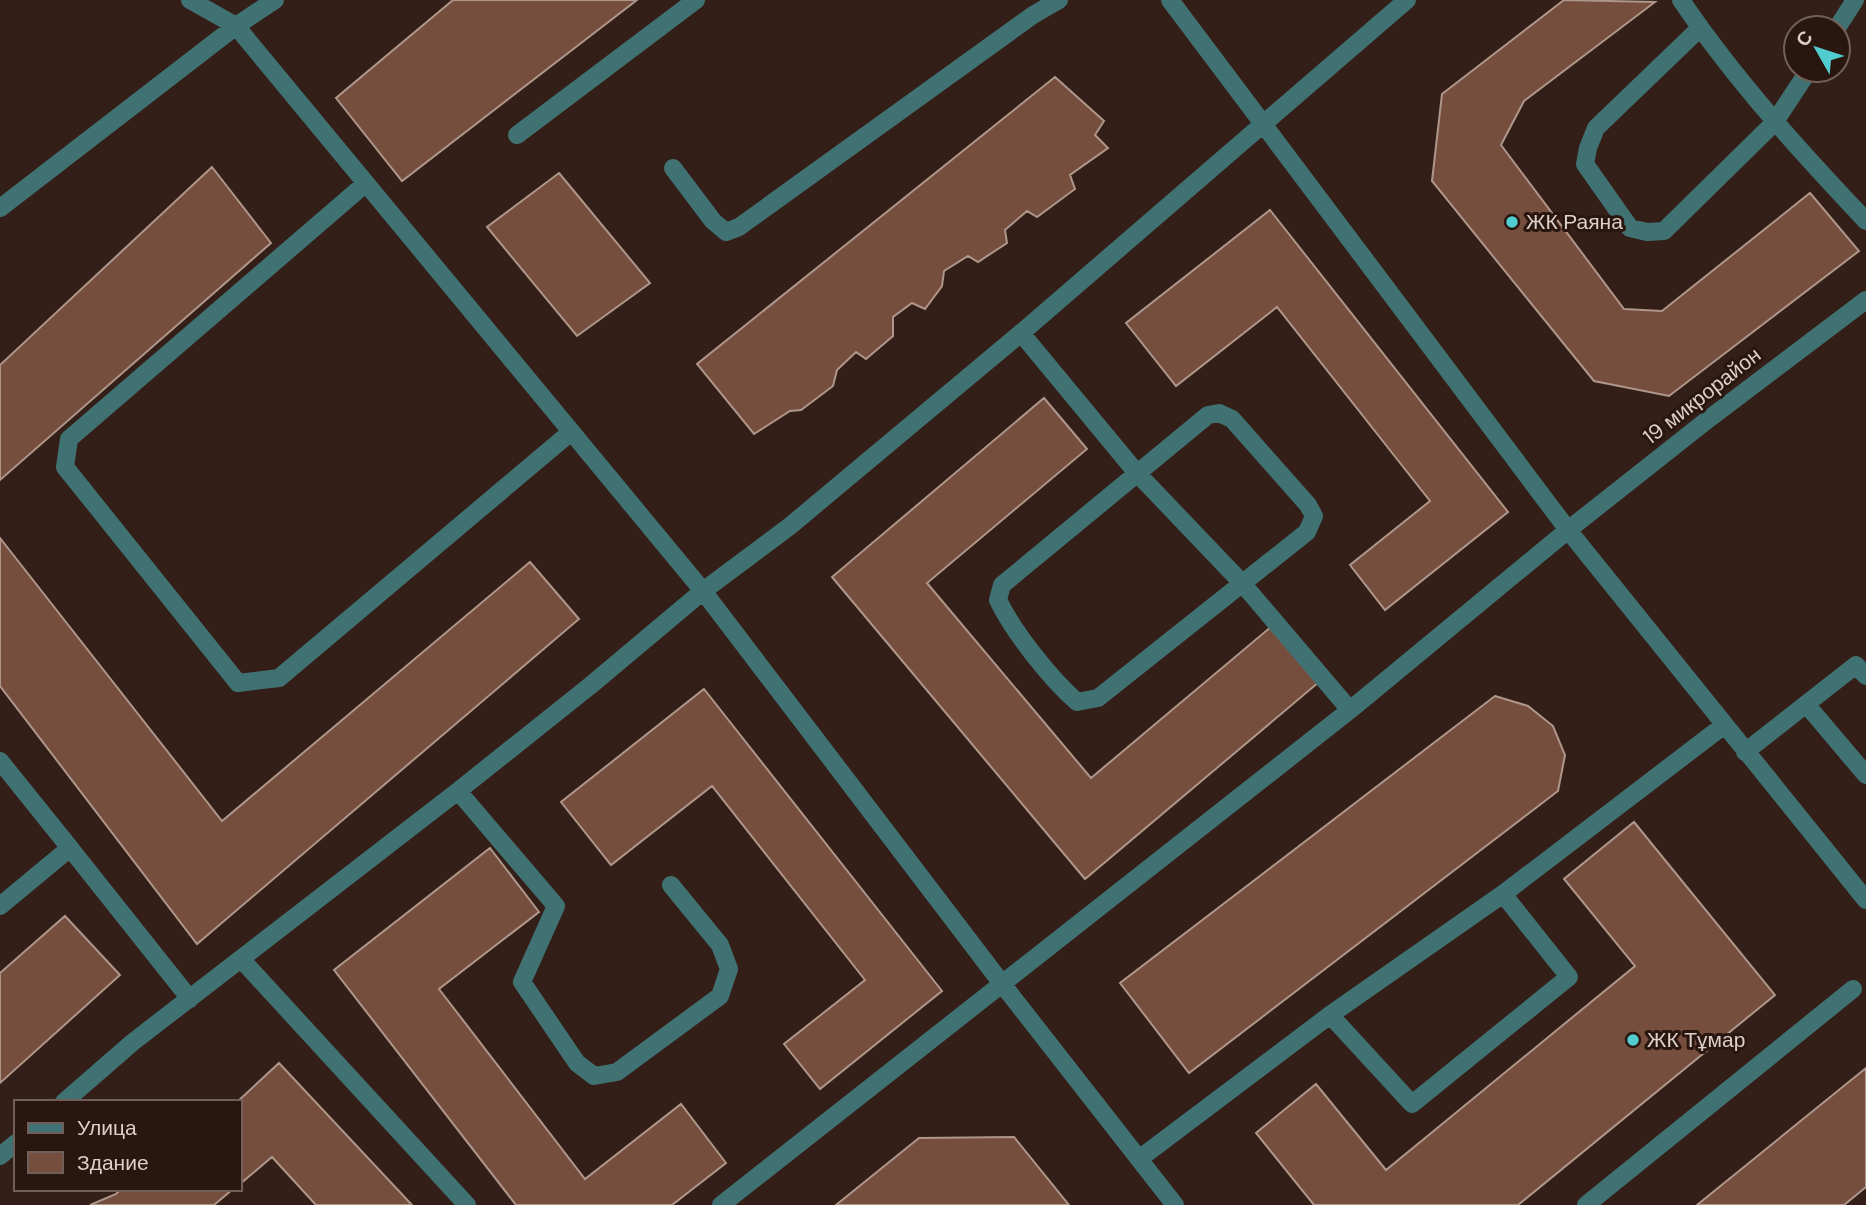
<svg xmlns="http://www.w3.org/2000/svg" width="1866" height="1205" font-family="'DM Sans',sans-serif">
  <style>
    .building { fill: #754e3d; stroke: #af968b; stroke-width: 2 }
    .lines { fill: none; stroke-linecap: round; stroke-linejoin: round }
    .minor { stroke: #417273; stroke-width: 18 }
    .poi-dot { fill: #52cdcf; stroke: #29160e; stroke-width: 2.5 }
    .labels { text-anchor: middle; stroke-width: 6; stroke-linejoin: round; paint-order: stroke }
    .poi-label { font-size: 21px; fill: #dccec9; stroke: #29160e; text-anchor: start }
    .street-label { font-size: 21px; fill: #dccec9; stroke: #29160e }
  </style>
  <rect width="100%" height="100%" fill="#331f17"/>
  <path class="building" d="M453,0h184l-235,181 -66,-83z
    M1564,0l91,2 -131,99 -23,44 123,164 38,2 148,-118 49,58 -190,145 -75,-15 -162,-200 10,-87z
    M1055,77l49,44 -9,14 13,13 -38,27 5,14 -38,28 -10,-6 -22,19 2,13 -29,19 -10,-6 -24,15 -2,15 -17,23 -13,-6 -19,14v19l-27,23 -10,-7 -19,18 -4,16 -32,24 -11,1 -36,23 -57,-70z
    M212,167l59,76 -271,237v-115z
    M559,173l91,110 -73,53 -90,-109z
    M1270,210l238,302 -123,98 -35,-45 80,-64 -153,-194 -101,79 -50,-63z
    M1044,398l43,51 -160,134 164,195 181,-152 47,56 -234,197 -253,-302z
    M0,538l222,283 308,-259 49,57 -382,325 -197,-258z
    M704,689l238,302 -122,98 -36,-45 81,-64 -153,-194 -101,79 -50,-63z
    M1495,696l33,10 25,20 12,29 -7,36 -369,282 -69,-90z
    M1634,822l141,173 -257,210h-204l-58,-72 60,-49 70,86 249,-204 -71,-87z
    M490,848l49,64 -100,77 146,190 96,-75 45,59 -54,42h-156l-182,-235z
    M65,916l55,59 -120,108v-110z
    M279,1063l133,142h-96l-44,-48 -32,27v-82h-3z
    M1866,1068v119l-22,18h-147z
    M1014,1137l55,68h-233l83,-67z
    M121,1189h112l-19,16h-124l26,-11z"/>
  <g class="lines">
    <path class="minor" d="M190,0l46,26 39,-26
      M1170,0l398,530 298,370
      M1681,0c54,80 119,151 185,221
      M1700,28l-104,100 -8,20 -3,16 45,64 17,4 17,-1 110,-108 35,-53
      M1837,28l18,-28
      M517,135l179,-135
      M673,168l40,53 13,11 13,-5 294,-212 26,-15
      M365,184l-296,255 -4,28 173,216 41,-5 292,-246
      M0,208l236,-182 467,565 300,394 172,220
      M1021,333l115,139 106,111 108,127
      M1219,413l13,6 76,86 6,11 -7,16 -209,166 -21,4c-27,-24 -63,-69 -79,-102l4,-15 206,-170z
      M1806,704l60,71
      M1745,752l111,-87 10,11
      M0,761l70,87
      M458,791l98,115 -34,76 55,81 17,13 23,-4 103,-76 9,-27 -9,-24 -49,-60
      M0,906l70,-58 120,151
      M241,959l226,246
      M1330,1015l82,89 157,-127 -66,-83
      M64,1102l69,-60 325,-251 133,-106 112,-94 87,-65 231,-193 386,-333
      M0,1156l16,-13
      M1139,1159l191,-144 173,-121 220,-168
      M721,1205l629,-495 218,-180 138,-109 160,-121
      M1586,1205l267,-216"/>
  </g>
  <g class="poi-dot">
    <circle cx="1512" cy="222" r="7"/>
    <circle cx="1633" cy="1040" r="7"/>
  </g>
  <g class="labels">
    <g class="poi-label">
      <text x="1526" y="229">ЖК Раяна</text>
      <text x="1647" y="1047">ЖК Тұмар</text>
    </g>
    <g class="street-label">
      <text transform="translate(1702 396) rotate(-38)" y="7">19 микрорайон</text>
    </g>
  </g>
  <rect x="14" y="1100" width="228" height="91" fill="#29160e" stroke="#716059" stroke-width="2"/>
  <rect x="28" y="1123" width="35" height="10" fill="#417273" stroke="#716059" stroke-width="2"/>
  <text x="77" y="1135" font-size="21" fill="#dccec9">Улица</text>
  <rect x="28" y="1152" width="35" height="21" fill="#754e3d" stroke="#716059" stroke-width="2"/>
  <text x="77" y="1170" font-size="21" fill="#dccec9">Здание</text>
  <g transform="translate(1817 49) rotate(309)"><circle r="33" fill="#29160e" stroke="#716059" stroke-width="2"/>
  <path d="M0-5L12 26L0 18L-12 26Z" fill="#52cdcf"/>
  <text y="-10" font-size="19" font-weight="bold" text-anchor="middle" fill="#dccec9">С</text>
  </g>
</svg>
